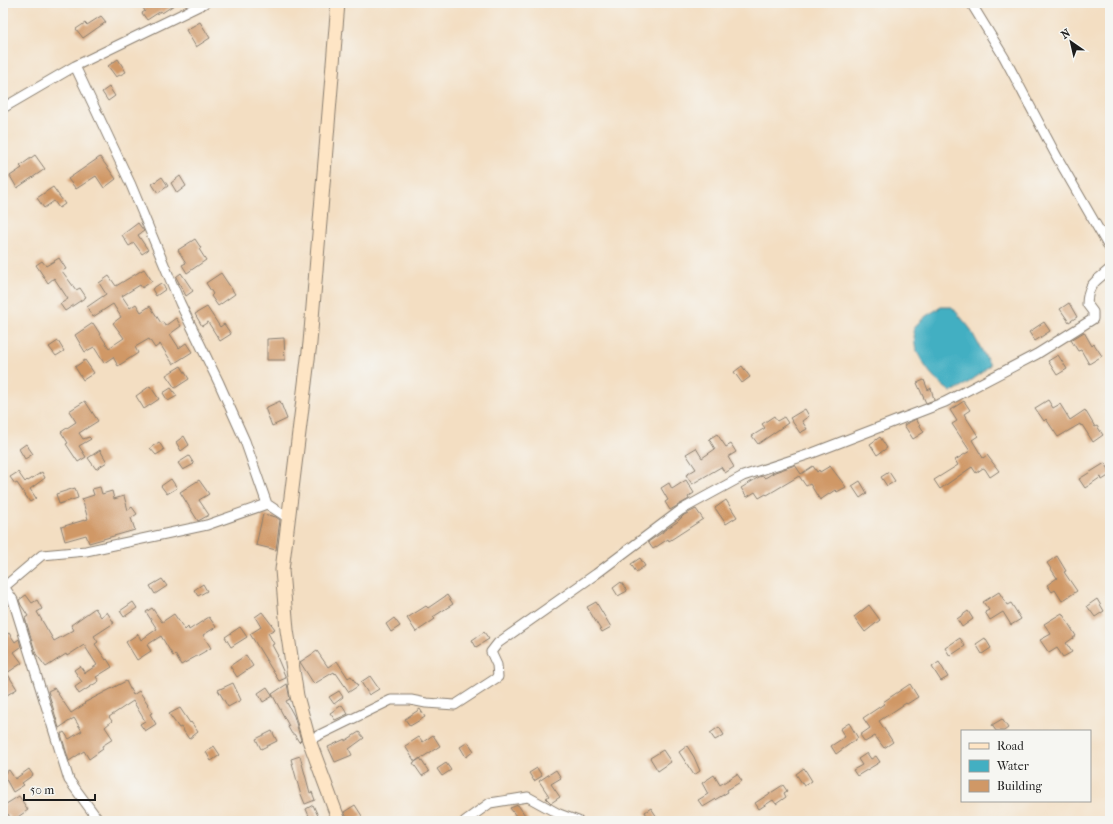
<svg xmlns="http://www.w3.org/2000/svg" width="1113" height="824" font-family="'IM FELL French Canon',serif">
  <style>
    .water { fill: #43afc2; stroke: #30666f }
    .building { fill: #d09866 }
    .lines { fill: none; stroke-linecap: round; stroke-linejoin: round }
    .street-casing { stroke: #887d6f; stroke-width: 11 }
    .secondary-casing { stroke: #887d6f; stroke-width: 15 }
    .street { stroke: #fff; stroke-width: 9 }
    .secondary { stroke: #fee5c5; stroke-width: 13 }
  </style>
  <rect width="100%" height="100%" fill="#f6f6f2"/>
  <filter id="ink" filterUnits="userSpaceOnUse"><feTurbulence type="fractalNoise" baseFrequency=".025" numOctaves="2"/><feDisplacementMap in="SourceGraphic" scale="8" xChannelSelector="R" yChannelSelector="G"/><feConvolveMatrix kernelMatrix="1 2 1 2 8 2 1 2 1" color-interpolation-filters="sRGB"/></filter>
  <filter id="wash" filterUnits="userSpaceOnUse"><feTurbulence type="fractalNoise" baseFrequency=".012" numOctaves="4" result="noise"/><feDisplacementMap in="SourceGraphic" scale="16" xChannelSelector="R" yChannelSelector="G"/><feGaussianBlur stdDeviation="0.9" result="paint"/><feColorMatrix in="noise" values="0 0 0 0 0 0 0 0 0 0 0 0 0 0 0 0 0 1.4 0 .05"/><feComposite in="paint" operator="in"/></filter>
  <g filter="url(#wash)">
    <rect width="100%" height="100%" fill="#f3dec2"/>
    <path class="water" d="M941,307h11l17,20 21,38c-12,11 -23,20 -39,27 -15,-10 -28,-26 -35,-43 -2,-6 -2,-15 -2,-22l12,-11z"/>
    <g id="blocks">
      <path class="building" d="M140,3h37l-15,10 -1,-2 -14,9 -5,-7 3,-2z
        M101,16l5,6 -23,16 -7,-9 9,-6 2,2z
        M200,22l10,16 -14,9 -10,-17z
        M118,59l8,13 -10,5 -8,-11z
        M109,87l6,9 -7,5 -6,-9z
        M35,155l10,14 -28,19 -7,-12 12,-8 -2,-2z
        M100,157l16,22 -12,9 -8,-12 -20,13 -8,-10z
        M180,176l6,10 -9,7 -6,-10z
        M162,177l6,9 -10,7 -6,-9z
        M53,187l12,17 -6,4 -5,-7 -10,7 -7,-10z
        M138,223l6,8 -6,4 10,15 -6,4 -8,-11 -5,3 -7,-11z
        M195,239l6,9 -2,1 7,11 -19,13 -5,-8 4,-2 -8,-13z
        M59,258l7,11 -4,2 14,19 4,-2 6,9 -21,14 -5,-7 8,-5 -14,-21 -6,5 -12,-18 6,-4 4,5z
        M144,269l8,12 -10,7 -2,-3 -18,11 8,12 6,-4 5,8 9,-6 11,17 2,-1 2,4 11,-8 5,8 -11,8 9,14 7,-5 6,9 -19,12 -13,-20 -5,4 -6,-9 -14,8 3,6 -20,13 -5,-9 -9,6 -10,-16 -9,5 -10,-17 18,-12 16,25 15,-10 -11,-15 8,-6 -8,-13 -20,13 -6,-10 19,-13 -7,-11 10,-7 7,10z
        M181,273l12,18 -7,5 -10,-19z
        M221,273l14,21 -17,12 -7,-10 2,-2 -7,-11z
        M161,283l5,6 -10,7 -4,-7z
        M1069,303l8,14 -8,5 -9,-13z
        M207,307l13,20 4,-3 7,10 -11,7 -12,-19 -6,4 -7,-12z
        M1044,322l6,9 -15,10 -6,-9z
        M1084,332l8,14 2,-2 8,12 -13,8 -8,-14 -3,1 -7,-11z
        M284,338l1,22h-18v-21z
        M58,341l6,10 -8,5 -7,-9z
        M1058,355l9,14 -10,6 -9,-14z
        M85,360l9,13 -11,7 -8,-13z
        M181,366l8,13 -14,9 -9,-13z
        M742,366l8,11 -8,6 -8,-11z
        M924,380l4,10 3,-2 3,12 -8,3 -9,-20z
        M150,386l9,13 -15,10 -8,-13z
        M171,388l6,8 -9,5 -5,-8z
        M1048,400l5,8 7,-4 10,16 15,-10 10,17 2,-1 6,9 -10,7 -11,-17 -1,1 -1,-2 -22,13 -12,-18 -2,2 -9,-13z
        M85,401l13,20 -19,12 4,6 6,-2 2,2 -12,7 7,11 -8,5 -12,-18 2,-1 -7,-11 15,-10 -7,-11z
        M280,401l7,18 -15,7 -7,-18z
        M964,401l6,9 -6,4 14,22 -6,4 11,18 4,-3 12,16 -9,6 -5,-8 -2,-1 -7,5 -4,-6 -32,22 -6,-9 24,-15 -3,-5 15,-9 -18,-27 5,-3 -7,-11z
        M805,409l4,7 -7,5 5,8 -7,4 -10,-15z
        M774,416l3,5 7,-4 4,6 -30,21 -6,-8 13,-8 -3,-4z
        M916,419l8,13 -11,7 -9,-14z
        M717,434l9,13 5,-3 5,8 -8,5 6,10 -9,6 -4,-6 -29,17 -6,-9 10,-6 -10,-15 10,-6 6,10 13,-9 -6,-10z
        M184,436l5,9 -8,6 -5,-9z
        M880,437l7,11 -10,7 -7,-11z
        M159,442l5,8 -8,5 -6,-7z
        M26,444l7,10 -8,5 -6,-10z
        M100,450l7,12 -11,7 -8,-11z
        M189,456l5,8 -11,6 -5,-7z
        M1105,463l5,8v4l-8,5 -1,-3 -16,11 -6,-9z
        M795,465l6,9 12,-8 4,6 2,-2 1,2 10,-6 16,21 -9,5 -2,-2 -15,10 -10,-16 -4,2 -7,-10 -32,19 -1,-1 -7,4 -4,-6 -8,5 -6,-9 18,-11 4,-1 2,2 10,-6z
        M18,472l7,10 2,-2 1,1 14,-9 3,6 -15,11 6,9 -6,4 -13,-19 -2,1 -5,-7z
        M889,472l6,9 -8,5 -6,-9z
        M171,479l6,9 -10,6 -6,-8z
        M199,480l10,14 -10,6 10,15 -11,6 -18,-29z
        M686,480l8,13 -6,4 1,2 -19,11 -5,-8 3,-2 -7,-12 8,-5 3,6z
        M860,481l7,12 -7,5 -8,-12z
        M100,487l2,7 10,-3 2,8 10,-3 4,14 4,-3 5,7 -6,4 4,12 -46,13 -3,-8 -21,6 -4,-14 27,-8 -6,-20 12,-4 -2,-6z
        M75,488l3,10 -19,6 -3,-10z
        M726,500l11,17 -11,7 -11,-16z
        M696,509l7,10 -34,22 -1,-2 -15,10 -5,-7 15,-10v-1l14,-9 7,-7z
        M263,514l13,3 4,3 -4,30 -20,-5z
        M1057,556l9,15 -2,1 13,19 -15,10 -7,-11 -3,2 -5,-7 10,-7 -10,-15z
        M640,558l5,8 -9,6 -5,-8z
        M162,579l5,7 -12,8 -5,-8z
        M621,582l6,9 -9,5 -5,-8z
        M203,584l4,7 -9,5 -4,-6z
        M999,592l8,13 4,-2 10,16 -10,6 -8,-13 -13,8 -5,-8 4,-2 -6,-8z
        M26,595l6,8 5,-3 5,9 -5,3 17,29 20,-11 -3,-5 24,-17 6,9 6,-5 7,11 -20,13 4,6 -3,2 11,16 1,-1 5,8 -16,10 3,4 -20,13 -4,-7 7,-5 -8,-12 6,-4 5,7 12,-8 -13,-20 -17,11 -1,-2 -20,13 -10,-13 -11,-36 3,-2 -7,-11 -2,-5z
        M447,595l6,9 -20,13 2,2 -19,13 -9,-14 19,-12 2,2z
        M1097,599l7,12 -9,6 -8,-11z
        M133,602l4,6 -13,9 -4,-6z
        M596,602l15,25 -9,5 -15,-25z
        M869,605l11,15 -15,12 -11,-15z
        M152,608l10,14 12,-8 11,16 3,-3 1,3 20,-13 7,10 -13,8 8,13 -30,17 -6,-11 -2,2 -12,-20 -14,9 4,6 -14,9 -11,-18 12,-8 3,6 16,-11 -11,-17z
        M968,611l5,8 -11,8 -5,-8z
        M262,612l13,17 -7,4 6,11 -2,1 6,11 -1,1 9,21 -7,3 -29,-47 11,-7 -6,-10z
        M1062,613l14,23 -10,7 6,9 -9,5 -6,-9 -8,5 -9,-13 11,-6 -7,-10z
        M394,618l6,8 -9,6 -5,-8z
        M240,627l7,10 -16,10 -6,-10z
        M484,632l5,7 -13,8 -4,-7z
        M9,633l6,9 4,-3 2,8 -7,5 8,11 -15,10 10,16 -10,6 -4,-6v-52z
        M960,638l5,8 -15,10 -5,-8z
        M985,638l6,10 -9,6 -6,-10z
        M317,651l11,16 9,-6 11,17 3,-2 7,10 -9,6 -13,-19 -1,1 -1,-2 -20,12 -14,-22z
        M246,655l7,11 -16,11 -7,-11z
        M939,662l9,15 -7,4 -9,-14z
        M370,676l9,13 -10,6 -8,-13z
        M126,681l7,14 6,-4 9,13 -1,1 5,8 -2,1 6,10 -11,7 -5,-7 5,-3 -12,-20 -24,16 3,4 -7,6 8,12 -11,7 1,3 -14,10 -5,-8 -15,10 -8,-27 3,-2 5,7 13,-8 -8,-13 -15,10 -11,-37 6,-3 17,25 14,-9 -1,-1z
        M233,683l8,17 -13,7 -10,-17z
        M287,684l3,15 -4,2 8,15 7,24 -2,2 -5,-8h-2l-4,-7 1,-1 -17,-32z
        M910,684l8,13 -11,7 -1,-1 -27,18 14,21 -9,6 -9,-12 -10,6 -5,-7 10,-7 -7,-10 21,-14 -1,-2z
        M267,687l6,9 -10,6 -5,-9z
        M339,691l4,6 -9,7 -5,-7z
        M342,705l6,9 -13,6 -5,-7z
        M180,708l10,15 1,-1 7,10 -9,7 -8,-12 -2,1 -10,-14z
        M420,709l5,8 -15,9 -5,-7z
        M1002,719l6,9 -4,3h-8l-4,-6z
        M849,723l9,15 -22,16 -5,-8 14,-9 -5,-8z
        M719,727l5,8 -9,5 -5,-7z
        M272,731l5,10 -16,8 -5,-10z
        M359,732l5,6 -15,11 3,6 -17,7 -7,-15 17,-8v2z
        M433,735l7,11 -25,16 -10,-16 14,-9 4,5z
        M468,742l6,9 -8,6 -6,-10z
        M214,746l6,9 -9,6 -5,-9z
        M687,746l7,11 6,14 -6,4 -15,-23z
        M663,750l8,12 -13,9 -8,-13z
        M867,753l4,6 5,-3 4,6 -23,14 -4,-6 9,-5 -4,-6z
        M300,756l10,37 2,-1 3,8 -10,4 -5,-12 -9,-33z
        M420,758l9,14 -7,4 -9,-13z
        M446,763l5,7 -9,6 -5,-7z
        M537,768l5,8 -8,5 -5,-8z
        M804,768l8,13 -8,5 -8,-12z
        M29,769l4,6 -11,8 2,2 -11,7 -10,-18 6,-4 6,9z
        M556,770l5,8 -10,6 9,13 -9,6 -5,-5 3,-2 -10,-15z
        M737,774l5,7 -15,9 1,2 -25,15 -5,-7 10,-6 -6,-11 12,-8 6,10z
        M783,785l4,6 -3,2 2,4 -10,7 -3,-4 -14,9 -4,-6z
        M19,796l9,14 -16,11 -4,-7 -5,3v-11z
        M313,805l6,13 -8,3 -5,-12z
        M355,805l7,11 -8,5h-5l-5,-9z
        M518,805l11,16h-21l8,-5 -6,-8z
        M651,808l6,9 -7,4 -5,-9z"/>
    </g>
  </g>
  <g filter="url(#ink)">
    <use href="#blocks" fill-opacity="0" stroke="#887d6f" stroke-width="1"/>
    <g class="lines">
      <g class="street-casing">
        <path id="street" d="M971,3l33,54 53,100 53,92
          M75,66l56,119 49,118 39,80 26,58 22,63 21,14
          M3,108l72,-42 130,-63
          M3,585l10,15 56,180 30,41
          M4,587l38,-32 44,-4 121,-26 60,-21
          M309,740l82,-40h20l15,3 29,2 43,-28 -1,-12 -6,-13 7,-9 98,-69 85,-64 62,-34 67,-22 135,-52 92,-48 56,-35v-7l-6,-8c1,-21 8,-22 23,-35
          M465,821l25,-18 38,-6 31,17 19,7"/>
      </g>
      <g class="secondary-casing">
        <path id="secondary" d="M338,3l-28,340 -28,227 5,60 10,66 12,44 30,81"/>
      </g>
      <use href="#street" class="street"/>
      <use href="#secondary" class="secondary"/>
    </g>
  </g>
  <rect width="1113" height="824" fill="none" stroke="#f6f6f2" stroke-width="16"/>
  <rect x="961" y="730" width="130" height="72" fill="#f6f6f2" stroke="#9f9f9c"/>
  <rect x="969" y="743" width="20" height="6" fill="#fee5c5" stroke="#9f9f9c"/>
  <text x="997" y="750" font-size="12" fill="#1c1c1c">Road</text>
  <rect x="969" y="760" width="20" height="12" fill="#43afc2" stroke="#9f9f9c"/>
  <text x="997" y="770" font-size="12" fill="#1c1c1c">Water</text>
  <rect x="969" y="780" width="20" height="12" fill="#d09866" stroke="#9f9f9c"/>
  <text x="997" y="790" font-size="12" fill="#1c1c1c">Building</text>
  <g transform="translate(1071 42) rotate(326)" stroke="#f6f6f2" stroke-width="3" paint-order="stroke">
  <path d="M0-3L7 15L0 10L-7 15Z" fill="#1c1c1c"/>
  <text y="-6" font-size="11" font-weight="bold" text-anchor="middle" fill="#1c1c1c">N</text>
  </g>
  <path d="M24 794v6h71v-6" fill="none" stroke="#1c1c1c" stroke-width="2"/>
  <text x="30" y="794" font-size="12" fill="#1c1c1c" stroke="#f6f6f2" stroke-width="3" paint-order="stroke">50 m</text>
</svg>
